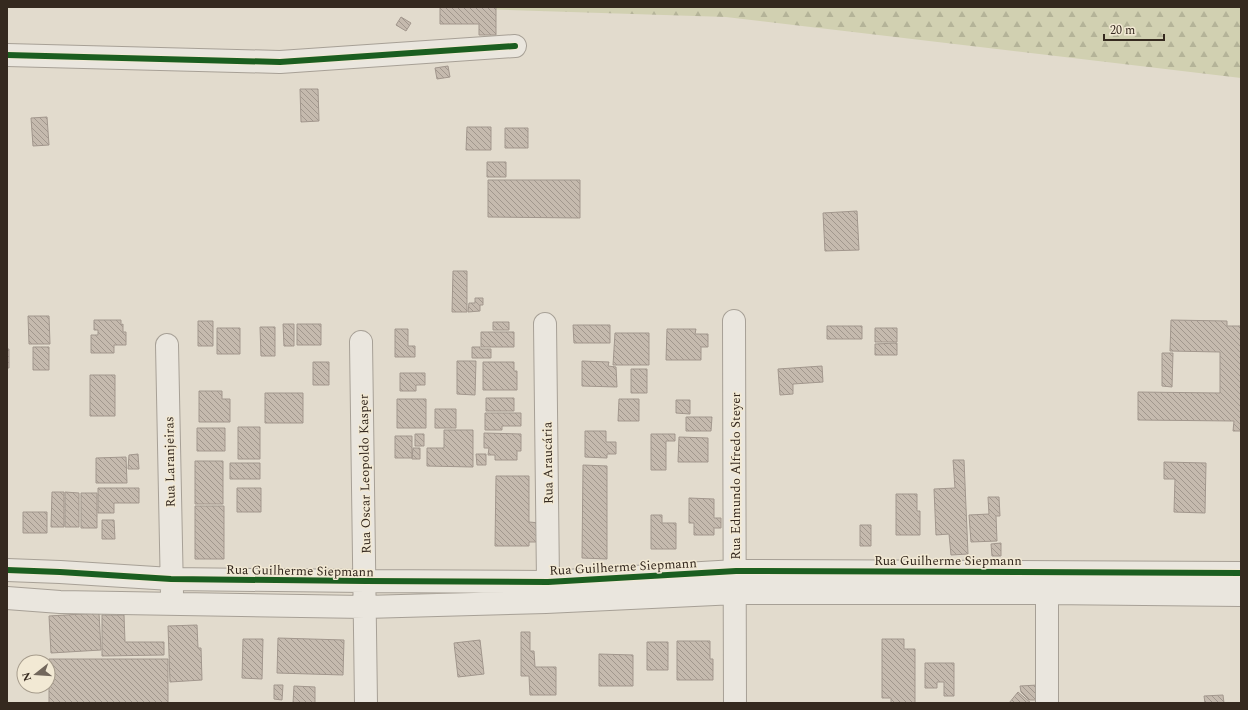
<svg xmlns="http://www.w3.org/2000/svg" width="1248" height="710" font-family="Spectral,serif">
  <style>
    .forest { fill: url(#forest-firs) }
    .building { fill: url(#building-back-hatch); stroke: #a2978d }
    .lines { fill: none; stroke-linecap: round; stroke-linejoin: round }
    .minor-casing { stroke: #a7a096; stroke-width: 24 }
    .minor { stroke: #eae6de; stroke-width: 22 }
    .cycleway-casing { stroke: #f2e9d4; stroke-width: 8 }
    .cycleway { stroke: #1b5e20; stroke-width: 6 }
    .labels { text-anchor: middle; stroke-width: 3; stroke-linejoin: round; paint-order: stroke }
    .street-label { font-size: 13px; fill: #35291f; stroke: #f2e9d4 }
  </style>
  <defs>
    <pattern id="forest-firs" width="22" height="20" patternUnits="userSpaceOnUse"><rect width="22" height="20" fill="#d1d0b1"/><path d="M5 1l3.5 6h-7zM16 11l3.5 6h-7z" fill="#b4b398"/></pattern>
    <pattern id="building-back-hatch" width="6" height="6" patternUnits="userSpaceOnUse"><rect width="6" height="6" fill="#c5baae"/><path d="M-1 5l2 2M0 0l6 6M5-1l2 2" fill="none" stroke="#a1978d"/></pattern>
  </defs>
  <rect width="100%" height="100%" fill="#e2dbcd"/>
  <path class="forest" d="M419,7h822v71l-515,-61z"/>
  <path class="building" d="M440,7h56v28h-17v-11h-39z
    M401,17l10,6 -5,8 -10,-6z
    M448,66l2,11 -13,2 -2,-11z
    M300,89h18l1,32 -18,1z
    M47,117l2,28 -16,1 -2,-28z
    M467,127h24v23h-25z
    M505,128h23v20h-23z
    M487,162h19v15h-19z
    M488,180h92v38l-92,-1z
    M857,211l2,39 -34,1 -2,-38z
    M453,271h14v41h-15z
    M475,298h8v7h-3v6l-12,1 1,-9h6z
    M28,316h21l1,28h-21z
    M94,320h27v5l2,-1v8h3v13h-12v8h-23v-18h7v-5h-4z
    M1171,320l56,1v5h14v105h-8l1,-10 -96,-1v-28l82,1v-41l-50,-1z
    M198,321h15v25h-15z
    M493,322h16v8h-16z
    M283,324h11v22h-10z
    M297,324h24v21h-24z
    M573,325h37v18h-36z
    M827,326h35v13h-35z
    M260,327h15v29h-14z
    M217,328h23v26h-23z
    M875,328h22v14h-22z
    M395,329h13v17h7v11h-20z
    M667,329h29l-1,5h13v13h-7v13h-35z
    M481,332h33v15h-33z
    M615,333h34v32h-36z
    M897,343v12h-22v-11z
    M33,347h16v23h-16z
    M472,347h8v2h11v9h-19z
    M7,349h2v19h-2z
    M1162,353h11l-1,34 -10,-1z
    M457,361h19l-1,34 -18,-1z
    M582,361l27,1 -1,4 8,1 1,20 -35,-1z
    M313,362h16v23h-16z
    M483,362h31v9h3v19h-34z
    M822,366l1,16 -30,2v10l-13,1 -2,-26z
    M631,369h16v24h-16z
    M400,373h25v12h-9v6h-16z
    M90,375h25v41h-25z
    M199,391h23v8h8v23h-31z
    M265,393h38v30h-38z
    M486,398h28v13h-28z
    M397,399h29v29h-29z
    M619,399h20v22h-21z
    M676,400h14v14l-14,-1z
    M435,409h21v19h-21z
    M485,413h36v13h-19v4h-17z
    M686,417h26l-1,14h-25z
    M238,427h22v32h-22z
    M197,428h28v23h-28z
    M444,430h29v37l-46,-1v-18h17z
    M585,431h21v11h10v12h-9v4l-22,-1z
    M484,433l37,1v17h-4v9h-22v-5h-7l1,-7h-5z
    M415,434h9v12h-9z
    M651,434h24v7h-9v29h-15z
    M395,436h17v22h-17z
    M679,437l29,1v24h-30z
    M413,448h7v11h-8z
    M138,454l1,15h-11l1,-14z
    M476,454h10v11h-9z
    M126,457l1,26h-31v-25z
    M953,460h11l4,94 -17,1 -2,-21 -13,1 -2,-46 21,-1z
    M195,461h28v43h-28z
    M1164,462l42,1 -1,50 -31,-1 1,-33h-11z
    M230,463h30v16h-30z
    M583,465l24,1v93l-25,-1z
    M496,476h33v46l11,1 -1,19h-10v4h-34z
    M98,488h41v15h-25v10h-16z
    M237,488h24v24h-24z
    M52,492h12v35h-13z
    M65,492l14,1v34h-14z
    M81,493h16v35h-16z
    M896,494h21v17h3v24h-24z
    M988,497h11l1,19h-4l1,25 -26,1 -2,-27 20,-1z
    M689,498l25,1v19h7v10h-7v7h-20v-12h-5z
    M195,506h29v53h-29z
    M23,512h24v21h-24z
    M651,515h11v8h14v26h-25z
    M102,520h12l1,19h-13z
    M860,525h11v21h-11z
    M1001,543v13h-9l-1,-12z
    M99,613l2,37 -50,3 -2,-37z
    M102,615h22l1,27h39v13l-62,1z
    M197,625l1,23h3l1,32 -32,2 -2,-56z
    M521,632h9v19h4l1,16h21v28h-26l-1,-19h-8z
    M278,638l66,2 -1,35 -66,-2z
    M243,639h20l-1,40 -20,-1z
    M882,639h22v10h11v54h-24v-5h-9z
    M480,640l4,34 -26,3 -4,-34z
    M677,641h33v18h3v21h-36z
    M647,642h21v28h-21z
    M599,654l34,1v31h-34z
    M49,659h119v44h-119z
    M925,663h29v33h-10v-14h-7v6h-12z
    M274,685h9l-1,15 -8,-1z
    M1038,685l1,15h-10l-8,-8 -1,-6z
    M294,686l21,1v16h-22z
    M1018,692l13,11h-22z
    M1223,695l1,8h-19l-1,-7z"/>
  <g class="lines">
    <g class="minor-casing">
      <path id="minor" d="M7,55l273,7 235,-16
        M734,321l1,382
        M545,324l3,258 -1,13
        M361,342l5,361
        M167,345l5,249
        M7,570l53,2 111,7 194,2 183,1 188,-11 505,2
        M1047,578v125
        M7,598l53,4 305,5 181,-5 190,-9h311l194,2"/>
    </g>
    <use href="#minor" class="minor"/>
    <g class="cycleway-casing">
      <path id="cycleway" d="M7,55l273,7 235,-16
        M7,570l53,2 111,7 194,2 183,1 188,-11 505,2"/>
    </g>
    <use href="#cycleway" class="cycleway"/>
  </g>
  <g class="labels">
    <g class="street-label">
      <text transform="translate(169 462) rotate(-91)" y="5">Rua Laranjeiras</text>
      <text transform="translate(547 463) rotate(-91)" y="5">Rua Araucária</text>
      <text transform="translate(364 474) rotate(-91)" y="5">Rua Oscar Leopoldo Kasper</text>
      <text transform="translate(735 476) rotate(-90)" y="5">Rua Edmundo Alfredo Steyer</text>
      <text x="948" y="565">Rua Guilherme Siepmann</text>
      <text transform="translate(623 566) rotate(-3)" y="5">Rua Guilherme Siepmann</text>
      <text transform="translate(300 570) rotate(1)" y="5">Rua Guilherme Siepmann</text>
    </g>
  </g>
  <rect width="1248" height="710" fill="none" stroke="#35291f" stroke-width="16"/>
  <g transform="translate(36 674) rotate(253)"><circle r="19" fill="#f2e9d4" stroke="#a69c8c"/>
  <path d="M0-3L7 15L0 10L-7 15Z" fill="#72675c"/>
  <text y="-6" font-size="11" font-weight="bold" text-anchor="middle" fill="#35291f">N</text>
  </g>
  <path d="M1104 34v6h60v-6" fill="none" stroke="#35291f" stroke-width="2"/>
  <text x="1110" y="34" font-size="12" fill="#35291f" stroke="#f2e9d4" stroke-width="3" paint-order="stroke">20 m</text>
</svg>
